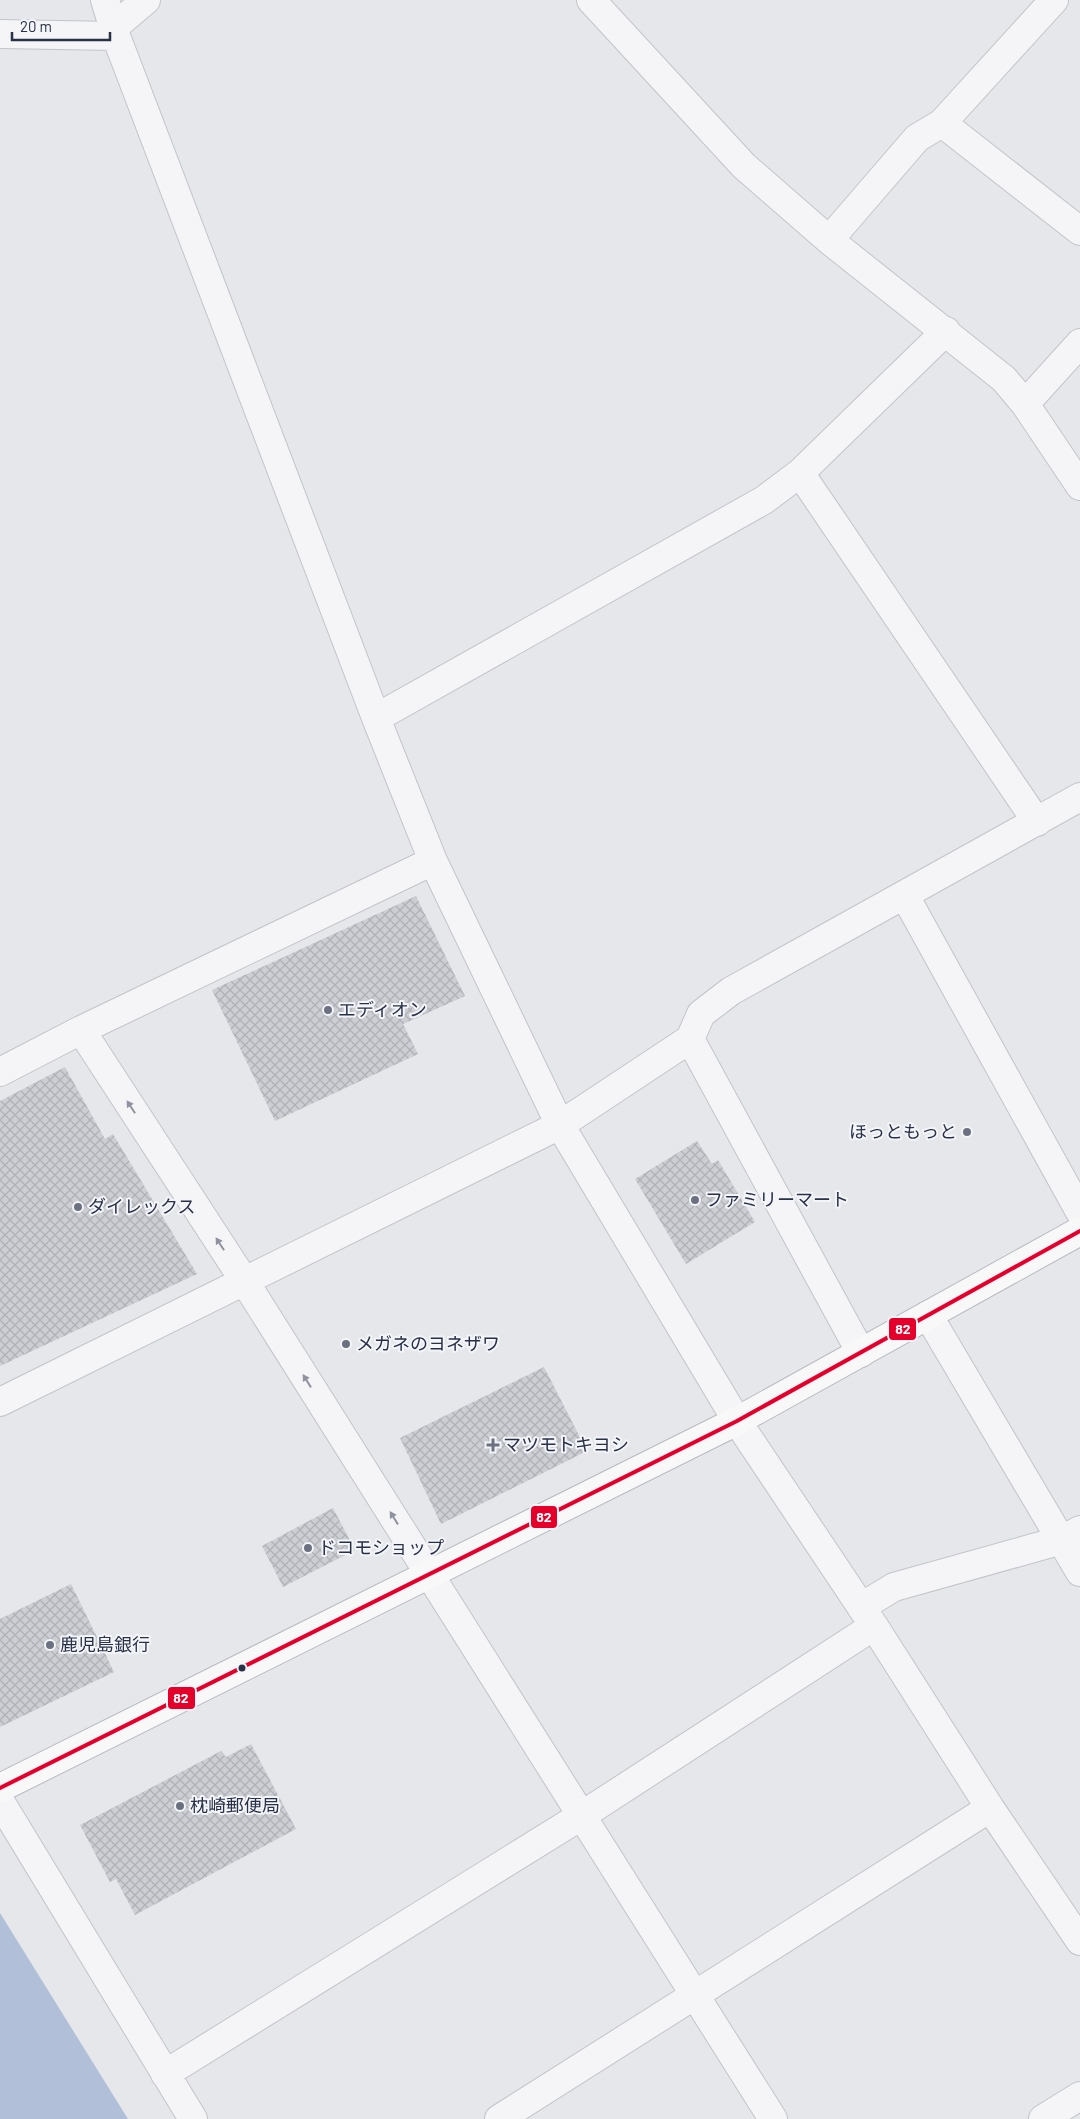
<svg xmlns="http://www.w3.org/2000/svg" width="1080" height="2119" font-family="Barlow,'Noto Sans JP',sans-serif">
  <style>
    .water { fill: #b1c0d8 }
    .building { fill: url(#building-cross-hatch) }
    .lines { fill: none; stroke-linecap: round; stroke-linejoin: round }
    .minor-casing { stroke: #c2c4c9; stroke-width: 30 }
    .highway-casing { stroke: #b7bac0; stroke-width: 30 }
    .minor { stroke: #f5f5f7; stroke-width: 28 }
    .highway { stroke: #f8f8f9; stroke-width: 28 }
    .bus-1-casing { stroke: #f3f5f9; stroke-width: 8 }
    .bus-1 { stroke: #e4002b; stroke-width: 4 }
    .oneway { fill: #8f939f }
    .poi-dot { fill: #6b7180; stroke: #f3f5f9; stroke-width: 2 }
    .bus-dot { fill: #293147; stroke: #f3f5f9; stroke-width: 2 }
    .labels { text-anchor: middle; stroke-width: 4; stroke-linejoin: round; paint-order: stroke }
    .poi-label { font-size: 18px; fill: #293147; stroke: #f3f5f9; text-anchor: start }
    .line-badge { stroke: #f3f5f9; stroke-width: 2 }
    .badge-label { font-size: 14px; text-anchor: middle; font-weight: bold; fill: #fff }
  </style>
  <defs>
    <pattern id="building-cross-hatch" width="8" height="8" patternUnits="userSpaceOnUse" patternTransform="scale(1.25)"><rect width="8" height="8" fill="#ccced3"/><path d="M0 0l8 8M0 8l8-8" fill="none" stroke="#afb1b6"/></pattern>
  </defs>
  <rect width="100%" height="100%" fill="#e5e7eb"/>
  <path class="water" d="M0,1913l128,206h-128z"/>
  <path class="building" d="M416,896l49,100 -62,28 15,30 -143,67 -63,-131z
    M65,1067l40,72 8,-5 84,140 -197,92v-265z
    M697,1141l15,23 6,-4 37,62 -69,42 -51,-85z
    M544,1367l43,84 -146,73 -41,-86z
    M333,1508l22,42 -72,37 -21,-41z
    M71,1584l43,88 -114,55v-108z
    M251,1744l45,85 -161,86 -19,-36 -6,3 -30,-57 141,-74 5,6z"/>
  <g class="lines">
    <g class="minor-casing">
      <path id="minor" d="M105,0l11,36 260,682 57,143 127,264 177,296 137,205 116,182 90,133
        M591,0l153,166 85,74 175,139 21,25 55,82
        M113,28l33,-28
        M0,34l116,2
        M942,123l138,108
        M829,240l88,-102 25,-15 112,-123
        M1025,404l55,-61
        M800,473l237,349
        M376,718l388,-218 36,-27 146,-142
        M905,896l175,316
        M81,1030l164,252 528,837
        M690,1039l171,314
        M0,1072l81,-42 352,-169
        M928,1315l152,257
        M0,1402l560,-277 130,-86 11,-25 30,-23 349,-194
        M861,1607l33,-20 168,-47 18,-10
        M0,1801l193,318
        M165,2074l416,-258 293,-190
        M499,2119l491,-311
        M1043,2119l37,-23"/>
    </g>
    <g class="highway-casing">
      <path id="highway" d="M0,1788l737,-367 343,-190"/>
    </g>
    <use href="#minor" class="minor"/>
    <use href="#highway" class="highway"/>
    <g class="bus-1-casing">
      <path id="bus-1" d="M0,1788l737,-367 343,-190"/>
    </g>
    <use href="#bus-1" class="bus-1"/>
  </g>
  <defs><path id="oneway-solid" d="M-6-.8H1V-3.2L6.5 0L1 3.2V.8H-6Z" transform="scale(1.25)"/></defs>
  <g class="oneway">
    <use href="#oneway-solid" transform="translate(131 1107) rotate(-123)"/>
    <use href="#oneway-solid" transform="translate(220 1244) rotate(-123)"/>
    <use href="#oneway-solid" transform="translate(307 1381) rotate(-122)"/>
    <use href="#oneway-solid" transform="translate(394 1518) rotate(-122)"/>
  </g>
  <g class="poi-dot">
    <circle cx="328" cy="1010" r="5"/>
    <circle cx="967" cy="1132" r="5"/>
    <circle cx="695" cy="1200" r="5"/>
    <circle cx="78" cy="1207" r="5"/>
    <circle cx="346" cy="1344" r="5"/>
    <path d="M490.5 1437.5h5v5h5v5h-5v5h-5v-5h-5v-5h5z"/>
    <circle cx="308" cy="1548" r="5"/>
    <circle cx="50" cy="1645" r="5"/>
    <circle cx="180" cy="1806" r="5"/>
  </g>
  <circle class="bus-dot" cx="242" cy="1668" r="4.5"/>
  <g class="labels">
    <g class="poi-label">
      <text x="338" y="1016">エディオン</text>
      <text x="957" y="1138" text-anchor="end">ほっともっと</text>
      <text x="705" y="1206">ファミリーマート</text>
      <text x="88" y="1213">ダイレックス</text>
      <text x="356" y="1350">メガネのヨネザワ</text>
      <text x="503" y="1451">マツモトキヨシ</text>
      <text x="318" y="1554">ドコモショップ</text>
      <text x="60" y="1651">鹿児島銀行</text>
      <text x="190" y="1812">枕崎郵便局</text>
    </g>
  </g>
  <g class="line-badge">
    <rect x="888" y="1317" width="29" height="24" rx="5" fill="#e4002b"/>
    <rect x="530" y="1505" width="28" height="24" rx="5" fill="#e4002b"/>
    <rect x="167" y="1686" width="29" height="24" rx="5" fill="#e4002b"/>
  </g>
  <g class="badge-label">
    <text x="903" y="1334">82</text>
    <text x="544" y="1522">82</text>
    <text x="181" y="1703">82</text>
  </g>
  <path d="M12 32v8h98v-8" fill="none" stroke="#293147" stroke-width="2.5"/>
  <text x="20" y="32" font-size="15" fill="#293147" stroke="#f3f5f9" stroke-width="4" paint-order="stroke">20 m</text>
</svg>
